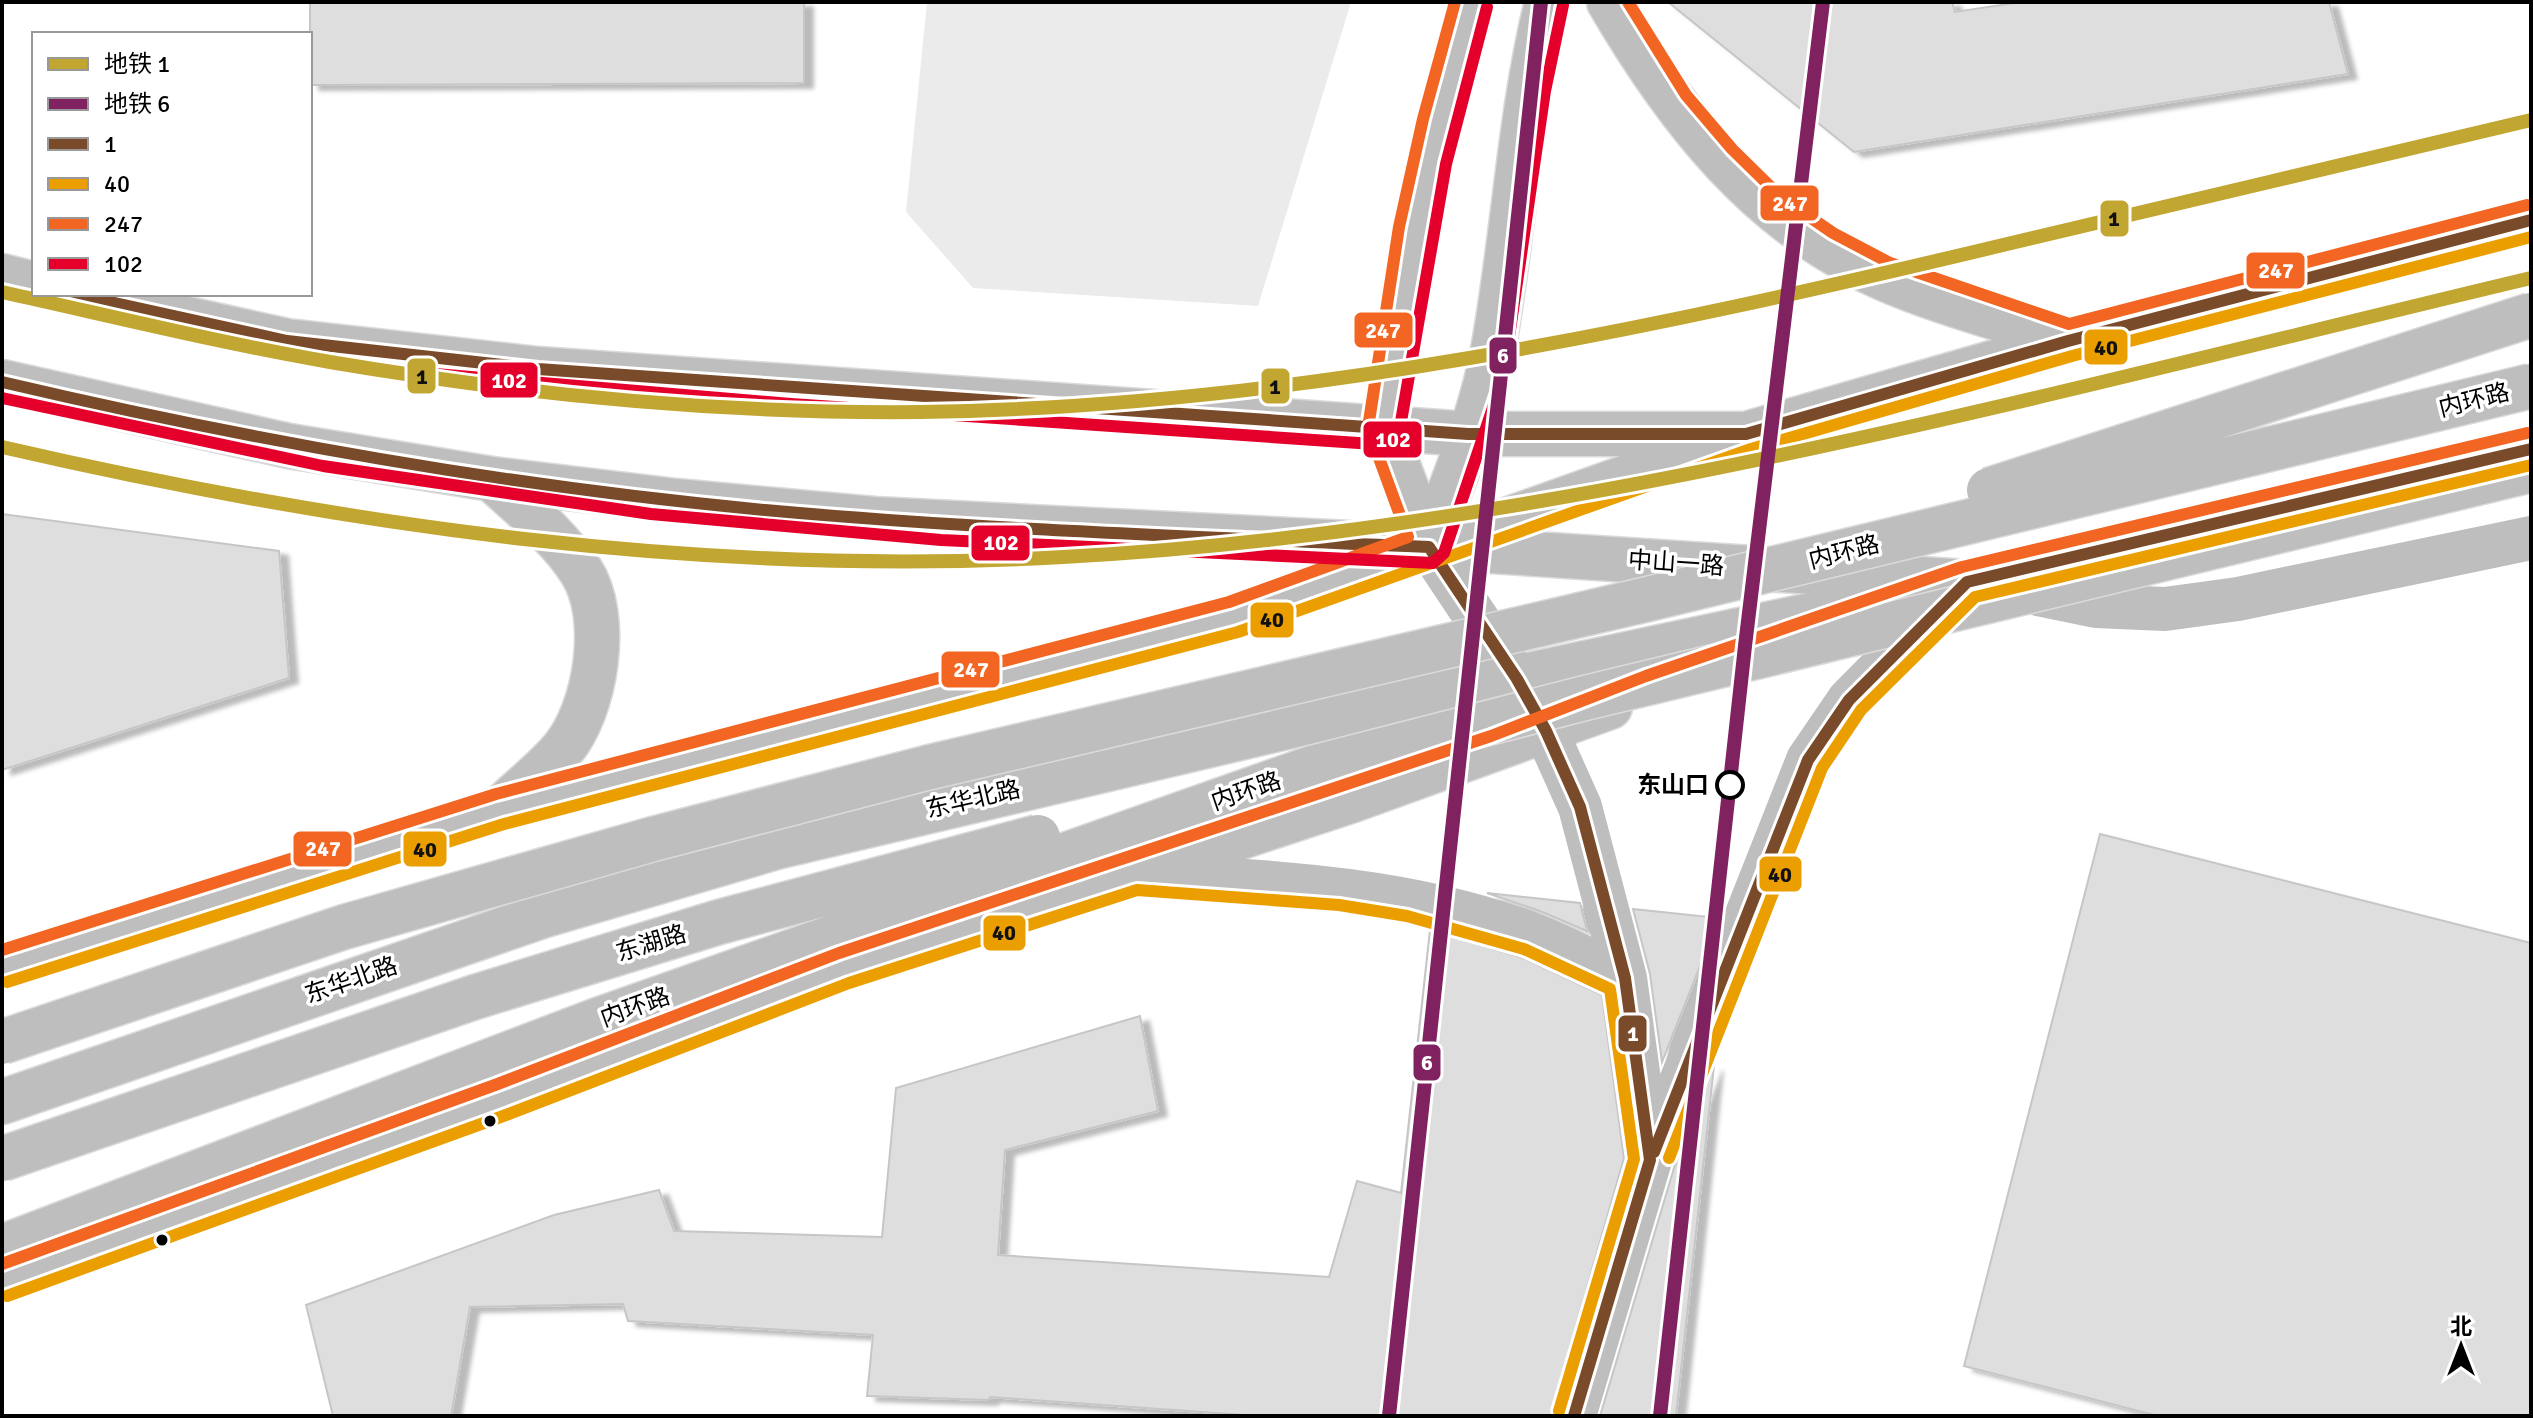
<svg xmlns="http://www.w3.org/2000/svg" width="2533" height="1418" font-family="Signika,'Noto Sans SC',sans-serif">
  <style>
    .green { fill: #ebebeb }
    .building { fill: #dedede; stroke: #c6c6c6; stroke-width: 2; filter: url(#shadow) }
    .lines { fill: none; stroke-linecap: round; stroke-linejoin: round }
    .major-casing { stroke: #dbdbdb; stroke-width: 47 }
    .minor { stroke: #bebebe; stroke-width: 44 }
    .major { stroke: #bebebe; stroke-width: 44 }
    .highway-bridge-casing { stroke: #dbdbdb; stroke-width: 47; stroke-linecap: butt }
    .highway-bridge { stroke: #bebebe; stroke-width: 44 }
    .bus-1-casing { stroke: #fff; stroke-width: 18 }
    .bus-2-casing { stroke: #fff; stroke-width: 18 }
    .bus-3-casing { stroke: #fff; stroke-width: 18 }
    .bus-4-casing { stroke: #fff; stroke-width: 18 }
    .bus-1 { stroke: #7a4b2a; stroke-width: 12 }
    .bus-2 { stroke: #eb9e00; stroke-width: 12 }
    .bus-3 { stroke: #f26522; stroke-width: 12 }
    .bus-4 { stroke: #e4002b; stroke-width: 12 }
    .metro-1-casing { stroke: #fff; stroke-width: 20 }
    .metro-2-casing { stroke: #fff; stroke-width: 20 }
    .metro-1 { stroke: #c2a632; stroke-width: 14 }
    .metro-2 { stroke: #80225f; stroke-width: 14 }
    .stop-dot { fill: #fff; stroke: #000; stroke-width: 4 }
    .bus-dot { fill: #000; stroke: #fff; stroke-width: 3 }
    .labels { text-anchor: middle; stroke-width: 7; stroke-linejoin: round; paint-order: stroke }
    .street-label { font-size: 24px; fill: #000; stroke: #fff }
    .stop-label { font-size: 24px; font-weight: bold; fill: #000; stroke: #fff; text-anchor: end }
    .line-badge { stroke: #fff; stroke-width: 3 }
    .badge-label { font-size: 22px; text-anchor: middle; font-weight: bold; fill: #fff }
    .pale-badge-label { font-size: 22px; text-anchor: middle; font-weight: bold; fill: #111 }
  </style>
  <defs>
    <filter id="shadow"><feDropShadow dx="9" dy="5" stdDeviation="2" flood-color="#0004"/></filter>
  </defs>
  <rect width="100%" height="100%" fill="#fff"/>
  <path class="green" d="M927,2h424l-93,304 -285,-18 -67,-76z"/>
  <path class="building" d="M310,2h494v81l-494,2z
    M1668,2h284l3,10 66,-10h308l19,72 -494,78z
    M2,514l277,37 10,127 -287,92z
    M2100,834l431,109v473h-373l-194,-50z
    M1487,893l93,10 7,28 -47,-20z
    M1633,909l86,9 -57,144 -12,-88z
    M1430,930l93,28 79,37 22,163 -74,258h-291l-269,-19 -1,3 -122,-4 6,-61 -245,-14 -5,-17 -153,3 -19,109h-118l-27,-111 248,-90 105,-25 15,41 208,6 14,-149 244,-72 18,95 -153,39 -7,105 331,22 28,-96 44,12z
    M1714,1066l-38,350h-76l74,-248z"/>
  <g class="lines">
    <g class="major-casing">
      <path id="major" d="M1609,2c67,115 149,221 274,276 59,26 124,42 185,63
        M2,276l32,8
        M74,294l213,47 251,28 930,65h278l322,-93 463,-121
        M2,382l287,64 203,33 184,22 198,18 555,28 538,35 373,-88
        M492,479c31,29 66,56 89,92 30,46 15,139 -19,179 -17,20 -39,37 -58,55
        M1429,547l-45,-118 31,-199 23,-107 34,-121
        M1429,547c23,-64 52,-130 64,-197 21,-115 26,-234 54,-348
        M2,967l498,-158 734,-192 480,-171
        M2,1102l540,-186 238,-70 532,-125 602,-128
        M2,1281l499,-181 343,-132 509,-168 257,-93"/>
    </g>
    <path class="minor" d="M1429,547l88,132 29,52 34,76 45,171 25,182 -76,256
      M2019,590l77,16 69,3 73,-10 293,-61
      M1135,874c134,8 270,13 396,60 33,12 63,29 94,44
      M1650,1160l158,-400 41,-60 98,-99"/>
    <use href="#major" class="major"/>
    <g class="highway-bridge-casing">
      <path id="highway-bridge" d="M1989,490l542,-175
        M2,1042l342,-115 309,-88 273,-71 722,-169 883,-213
        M2,1159l473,-162 244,-75 319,-85
        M2,1247l593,-226 717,-253 273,-70 946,-228"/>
    </g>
    <use href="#highway-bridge" class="highway-bridge"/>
    <g class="bus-1-casing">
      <path id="bus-1" d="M74,294l213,47 251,28 930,65h278l322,-93 463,-121
        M2,382c251,59 505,104 763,128 221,20 442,27 664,37l88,132 29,52 34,76 45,171 25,182 -76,256
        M1654,1152l154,-392 41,-60 118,-118 564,-133"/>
    </g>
    <g class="bus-2-casing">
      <path id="bus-2" d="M7,982l497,-158 734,-192 513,-183 321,-93 459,-119
        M1669,1158l153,-390 39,-58 114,-113 556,-132
        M7,1296l499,-181 343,-132 288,-93 202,15 68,11 117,33 86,40 24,170 -75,252"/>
    </g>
    <g class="bus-3-casing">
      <path id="bus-3" d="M1628,2l58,93 46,54 50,49 51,35 57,30 179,61 458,-119
        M2,950l494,-156 733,-192 179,-65 -40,-109 31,-201 24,-108 32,-117
        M2,1264l493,-179 344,-132 652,-217 155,-60 316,-109 565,-134"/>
    </g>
    <g class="bus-4-casing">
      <path id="bus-4" d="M71,310l213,47 104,13 403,34 597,41 11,-12 47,-269 41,-157
        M2,398l321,68 328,48 290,26 492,23 11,-10 59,-175 42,-287 18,-86"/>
    </g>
    <use href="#bus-1" class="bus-1"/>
    <use href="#bus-2" class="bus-2"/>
    <use href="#bus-3" class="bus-3"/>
    <use href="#bus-4" class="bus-4"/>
    <g class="metro-1-casing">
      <path id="metro-1" d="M2,292c109,24 218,51 328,70 195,33 394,52 591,50 367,-5 727,-82 1082,-167 176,-42 352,-83 528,-125
        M2,447c347,80 704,130 1061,110 494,-26 988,-165 1468,-279"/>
    </g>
    <g class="metro-2-casing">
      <path id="metro-2" d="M1389,1416l152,-1414
        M1660,1416l85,-770 78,-644"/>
    </g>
    <use href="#metro-1" class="metro-1"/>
    <use href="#metro-2" class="metro-2"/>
  </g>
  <circle class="stop-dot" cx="1730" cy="785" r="13"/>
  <g class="bus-dot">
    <circle cx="490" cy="1121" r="7"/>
    <circle cx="162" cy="1240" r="7"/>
  </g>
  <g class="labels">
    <g class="street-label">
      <text transform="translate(2474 400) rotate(-14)" y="8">内环路</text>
      <text transform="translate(1844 552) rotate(-14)" y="8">内环路</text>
      <text transform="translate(1676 563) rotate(4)" y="8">中山一路</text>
      <text transform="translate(1246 791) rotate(-19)" y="8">内环路</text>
      <text transform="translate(973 799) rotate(-13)" y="8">东华北路</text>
      <text transform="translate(651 943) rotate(-17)" y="8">东湖路</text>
      <text transform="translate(351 980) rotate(-19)" y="8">东华北路</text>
      <text transform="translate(635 1007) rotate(-20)" y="8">内环路</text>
    </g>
    <g class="stop-label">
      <text x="1709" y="793">东山口</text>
    </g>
  </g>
  <g class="line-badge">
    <rect x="1759" y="184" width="61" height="38" rx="8" fill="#f26522"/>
    <rect x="2099" y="199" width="31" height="39" rx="8" fill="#c2a632"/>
    <rect x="2245" y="251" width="61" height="39" rx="8" fill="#f26522"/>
    <rect x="1353" y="311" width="61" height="38" rx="8" fill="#f26522"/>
    <rect x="2083" y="328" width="46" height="38" rx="8" fill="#eb9e00"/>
    <rect x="1488" y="336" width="30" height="39" rx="8" fill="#80225f"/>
    <rect x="406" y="357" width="31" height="38" rx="8" fill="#c2a632"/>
    <rect x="479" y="361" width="60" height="38" rx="8" fill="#e4002b"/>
    <rect x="1260" y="367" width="31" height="38" rx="8" fill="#c2a632"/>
    <rect x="1362" y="420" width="61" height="39" rx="8" fill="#e4002b"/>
    <rect x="970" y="524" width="61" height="38" rx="8" fill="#e4002b"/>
    <rect x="1249" y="601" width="46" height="38" rx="8" fill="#eb9e00"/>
    <rect x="940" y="650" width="61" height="39" rx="8" fill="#f26522"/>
    <rect x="292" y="830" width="61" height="38" rx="8" fill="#f26522"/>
    <rect x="402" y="830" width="46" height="38" rx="8" fill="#eb9e00"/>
    <rect x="1758" y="855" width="45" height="38" rx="8" fill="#eb9e00"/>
    <rect x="982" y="914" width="45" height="38" rx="8" fill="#eb9e00"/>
    <rect x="1617" y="1014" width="31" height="39" rx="8" fill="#7a4b2a"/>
    <rect x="1412" y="1043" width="30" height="39" rx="8" fill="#80225f"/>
  </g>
  <g class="badge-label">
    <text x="1790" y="211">247</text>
    <text x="2276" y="278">247</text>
    <text x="1383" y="338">247</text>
    <text x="1503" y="363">6</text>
    <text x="509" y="388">102</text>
    <text x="1393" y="447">102</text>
    <text x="1001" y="550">102</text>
    <text x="971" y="677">247</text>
    <text x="323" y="856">247</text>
    <text x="1633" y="1041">1</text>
    <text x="1427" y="1070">6</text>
  </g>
  <g class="pale-badge-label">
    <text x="2114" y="226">1</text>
    <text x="2106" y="355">40</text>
    <text x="422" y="384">1</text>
    <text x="1275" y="394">1</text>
    <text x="1272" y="627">40</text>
    <text x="425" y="857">40</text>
    <text x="1780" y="882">40</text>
    <text x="1004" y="940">40</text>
  </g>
  <rect width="2533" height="1418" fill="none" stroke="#000000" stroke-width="8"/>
  <rect x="32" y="32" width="280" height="264" fill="#ffffff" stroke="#999999" stroke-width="2"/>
  <rect x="48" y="58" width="40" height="12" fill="#c2a632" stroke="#999999" stroke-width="2"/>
  <text x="104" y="72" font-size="24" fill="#000000">地铁 1</text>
  <rect x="48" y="98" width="40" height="12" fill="#80225f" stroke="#999999" stroke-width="2"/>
  <text x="104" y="112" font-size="24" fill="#000000">地铁 6</text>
  <rect x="48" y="138" width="40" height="12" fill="#7a4b2a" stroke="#999999" stroke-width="2"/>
  <text x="104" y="152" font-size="24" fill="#000000">1</text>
  <rect x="48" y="178" width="40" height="12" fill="#eb9e00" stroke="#999999" stroke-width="2"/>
  <text x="104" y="192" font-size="24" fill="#000000">40</text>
  <rect x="48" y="218" width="40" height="12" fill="#f26522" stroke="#999999" stroke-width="2"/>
  <text x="104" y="232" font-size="24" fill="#000000">247</text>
  <rect x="48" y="258" width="40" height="12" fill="#e4002b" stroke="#999999" stroke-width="2"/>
  <text x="104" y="272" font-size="24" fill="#000000">102</text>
  <g transform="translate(2461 1346)" stroke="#ffffff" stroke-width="6" paint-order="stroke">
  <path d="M0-6L14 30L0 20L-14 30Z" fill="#000000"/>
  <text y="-12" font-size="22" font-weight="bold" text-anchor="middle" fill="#000000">北</text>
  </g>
</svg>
